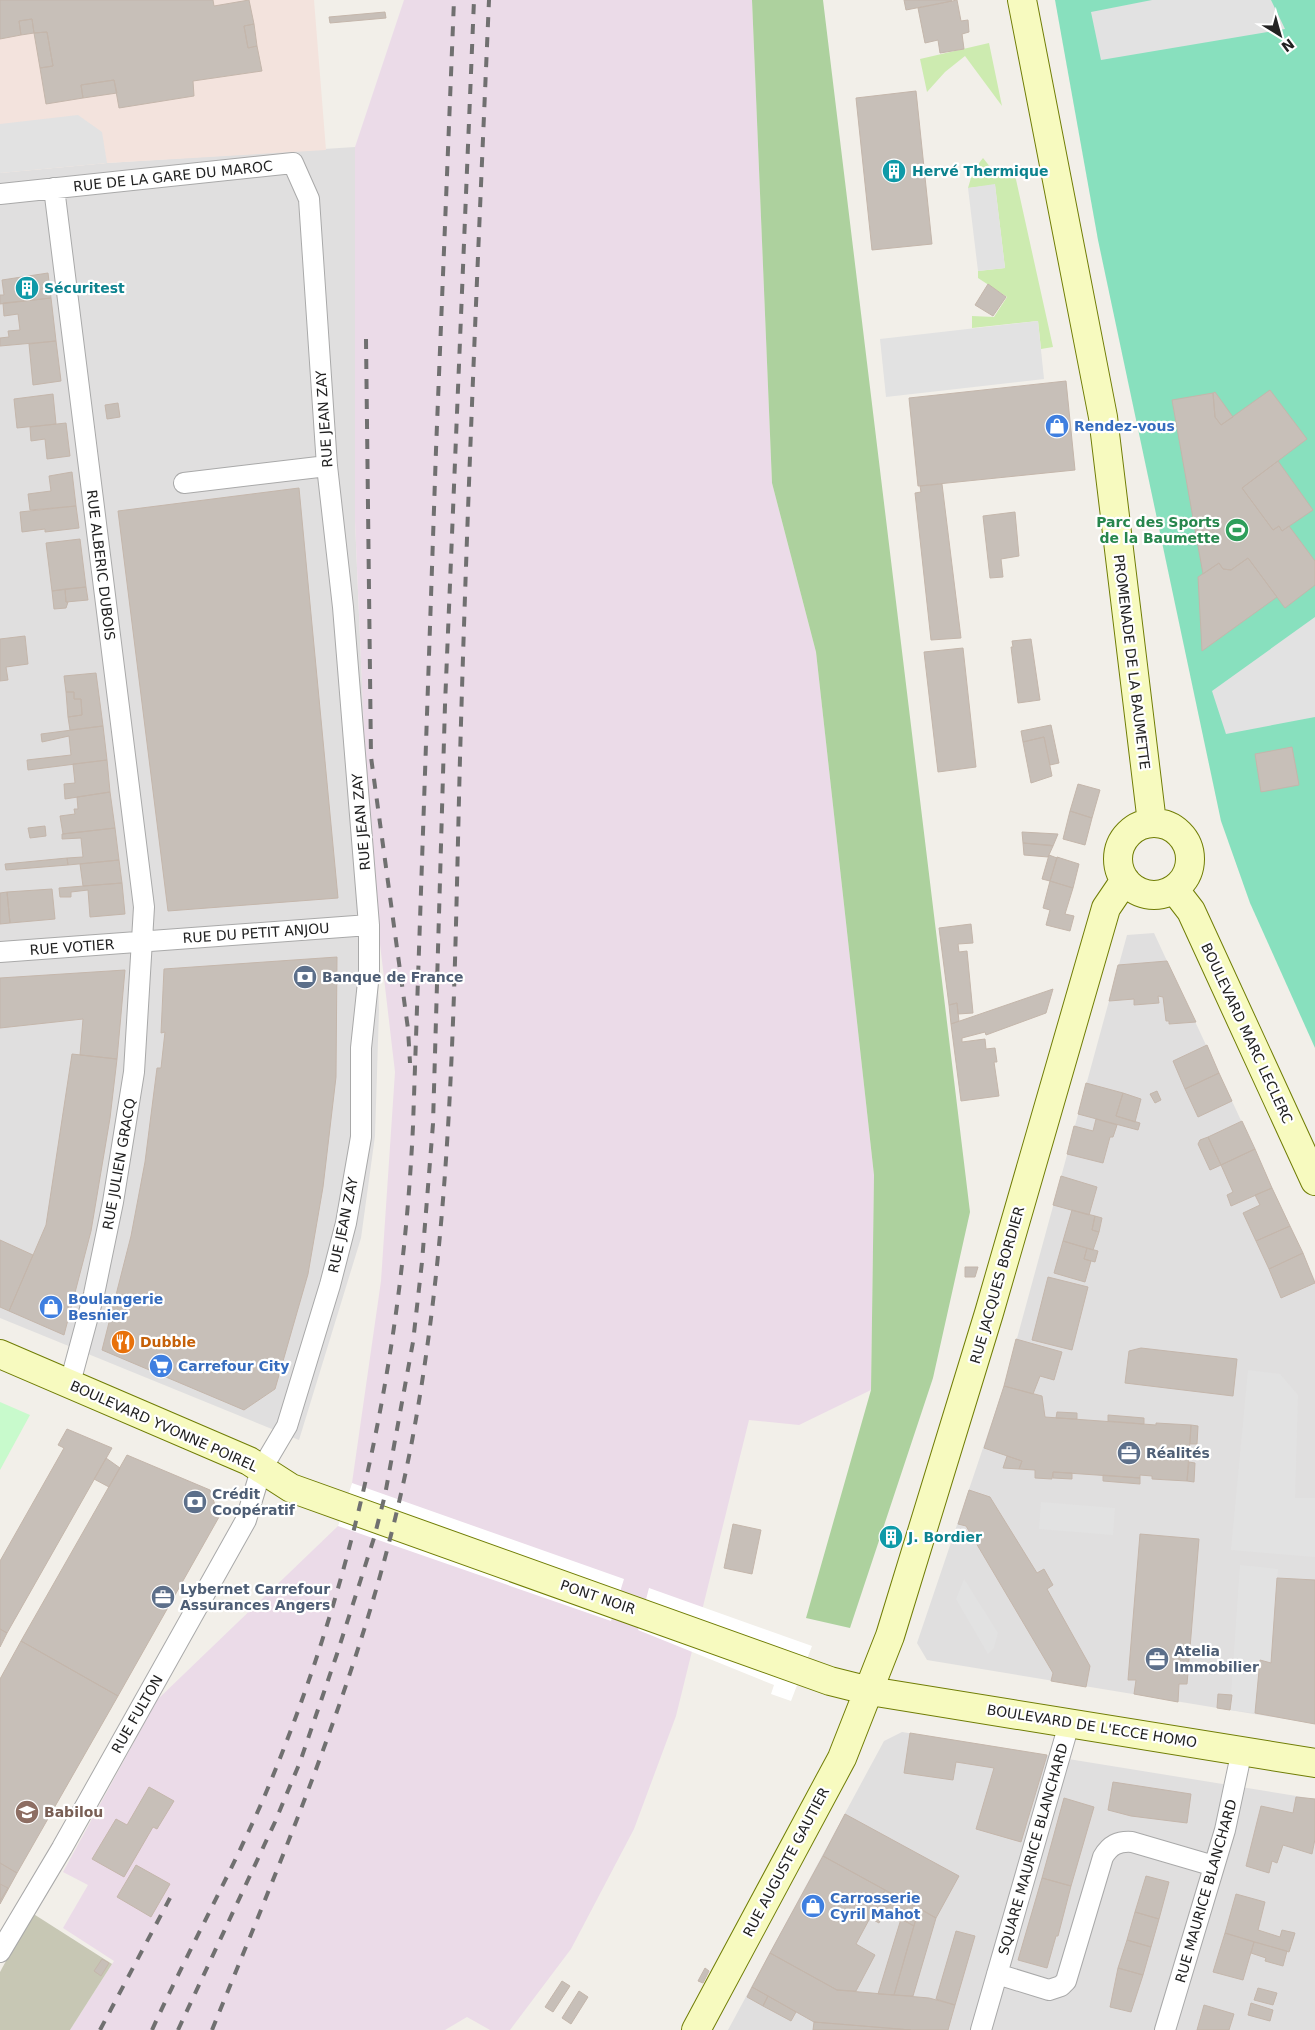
<svg xmlns="http://www.w3.org/2000/svg" width="1315" height="2030" font-family="'DejaVu Sans',sans-serif">
  <style>
    .residential { fill: #e0dfdf }
    .industrial { fill: #ebdbe8 }
    .military { fill: #f3e3dd }
    .construction { fill: #c7c7b4 }
    .grass { fill: #cdebb0 }
    .forest { fill: #add19e }
    .park { fill: #c8facc }
    .pitch { fill: #88e0be }
    .parking { fill: #e2e2e2 }
    .pier { fill: #fff }
    .building { fill: #c7bfb8; stroke: #c4b6ab }
    .lines { fill: none; stroke-linecap: round; stroke-linejoin: round }
    .street-casing { stroke: #a9a9a9; stroke-width: 22 }
    .secondary-casing { stroke: #707d05; stroke-width: 30 }
    .street { stroke: #fff; stroke-width: 20 }
    .secondary { stroke: #f7fabf; stroke-width: 28 }
    .rail { stroke: #707070; stroke-width: 4; stroke-dasharray: 10 10; stroke-linecap: butt }
    .labels { text-anchor: middle; stroke-width: 4.5; stroke-linejoin: round; paint-order: stroke }
    .culture-label { font-size: 14px; font-weight: bold; fill: #0d838f; stroke: #fff; text-anchor: start }
    .street-label { font-size: 14px; fill: #222; stroke: #fff }
    .shop-label { font-size: 14px; font-weight: bold; fill: #366cbe; stroke: #fff; text-anchor: start }
    .leisure-label { font-size: 14px; font-weight: bold; fill: #27864d; stroke: #fff; text-anchor: end }
    .service-label { font-size: 14px; font-weight: bold; fill: #4e5e75; stroke: #fff; text-anchor: start }
    .food-label { font-size: 14px; font-weight: bold; fill: #c56008; stroke: #fff; text-anchor: start }
    .education-label { font-size: 14px; font-weight: bold; fill: #785e54; stroke: #fff; text-anchor: start }
  </style>
  <rect width="100%" height="100%" fill="#f2efe9"/>
  <path class="residential" d="M355,147v374l14,329 7,76 3,84 -4,126 -14,102 -62,202 -299,-122v-1145l107,-10z
    M1154,933l161,347v444l-388,-64 -10,-17 87,-257 123,-451z
    M902,1732l413,67v231h-587l156,-289z"/>
  <path class="industrial" d="M404,0h348l20,483 44,169 58,523 -3,215 -72,35 -50,-5 -73,296 -42,113 -63,120 -61,81h-20l-23,-13 -22,13h-375l44,-69 -51,-33 25,-43 -25,-13 94,-172 181,-174 14,-43 29,-202 14,-209 -26,-222 -14,-329v-374z"/>
  <path class="military" d="M0,0h314l12,150 -219,13 -107,10z"/>
  <path class="construction" d="M32,1913l80,51 -42,66h-70v-58z"/>
  <path class="grass" d="M989,43l13,63 -37,-50 -20,16 -18,20 -7,-33z
    M983,158l8,10 24,7 38,172 -12,2 -3,-28 -66,7v-12l22,1 13,-20 -29,-19v-7l27,-3 -10,-83 -27,3 5,-17z"/>
  <path class="forest" d="M752,0h71l147,1212 -37,166 -83,250 -44,-10 65,-228 3,-215 -58,-523 -44,-169z"/>
  <path class="park" d="M0,1402l30,13 -30,55z"/>
  <path class="pitch" d="M1055,0h260v1048l-65,-145 -29,-82 -123,-581z"/>
  <path class="parking" d="M1152,0h119l14,29 -184,31 -10,-48z
    M78,115l24,17 5,31 -107,10v-49z
    M995,184l10,84 -27,3 -10,-83z
    M1038,321l6,58 -158,18 -6,-58z
    M1315,617v100l-89,17 -14,-43z
    M1248,1370l32,4 18,21 -3,103h20v59l-84,-7z
    M1041,1502l74,6 -2,27 -74,-6z
    M1240,1565l38,4 -7,94 -11,-3 -5,53 -25,-3z
    M964,1579l34,54 -4,15 -6,6 -32,-55z"/>
  <path class="pier" d="M352,1483l272,96 -13,42 -273,-95z
    M649,1588l163,58 -21,55 -20,-7 3,-9 -136,-55z"/>
  <path class="building" d="M0,0h213l1,6 35,-6 5,24 -10,2 4,22 9,-2 5,25 -69,10 1,15 -75,12 -5,-28 -33,5 2,13 -37,6 -6,-36 13,-2 -6,-34 -13,1 -2,-14 -13,2 2,14 -21,4z
    M904,0h47l1,1 -46,9z
    M957,0l4,21 7,-1 1,12 -7,2 2,15 -24,4 -2,-13 -13,3 -7,-35z
    M385,12l1,6 -56,5 -1,-6z
    M32,19l2,14 -13,2 -2,-14z
    M254,24l3,22 -9,2 -4,-22z
    M47,32l6,34 -13,2 -6,-35z
    M114,80l3,13 -34,5 -2,-13z
    M916,91l16,153 -60,6 -16,-152z
    M48,273l3,25 -51,6v-9h4l-2,-15z
    M988,284l18,13 -13,19 -18,-11z
    M51,298l5,43 -56,5v-8l9,-1 -1,-6 12,-1 -2,-16 -14,2 -1,-13z
    M56,341l5,40 -28,4 -4,-41z
    M1066,381l9,89 -157,16 -9,-88z
    M1270,390l37,49 -65,49 31,42 6,-4 3,5 7,-5 26,35v24l-30,23 -37,-50 -17,12 -8,-1 -4,-6 -16,11 -31,-174 41,-7 2,24 6,8z
    M1215,392l18,25 -12,8 -6,-8 -2,-24z
    M53,394l3,30 -39,4 -3,-29z
    M118,403l2,14 -13,2 -2,-14z
    M66,423l4,33 -23,3 -2,-20 -14,2 -1,-14z
    M1278,461l35,49 -31,21 -3,-5 -6,4 -31,-42z
    M72,472l4,34 -46,4 -2,-16 23,-3 -2,-15z
    M942,484l19,154 -30,2 -16,-147 6,-1 -1,-6z
    M299,488l39,410 -170,13 -50,-400z
    M76,506l3,22 -34,4v-3l-23,3 -2,-20z
    M1015,512l4,44 -18,3 2,18 -13,1 -7,-62z
    M80,539l6,48 -34,4 -6,-48z
    M1248,558l29,39 -75,54 -4,-74 21,-14 4,6 8,1z
    M86,587l2,13 -22,2 -1,-13z
    M65,589l1,13h2l-2,6 -12,1 -2,-18z
    M25,636l3,28 -22,3 2,13 -8,1v-42z
    M1031,639l9,61 -22,3 -7,-56h2l-1,-6z
    M963,648l13,119 -38,5 -14,-120z
    M96,673l7,53 -33,4 -2,-13 14,-2 -1,-16h-7v-7h-8l-2,-16z
    M66,692h8v7h7l1,16 -14,2z
    M1051,725l8,38 -9,2 -6,-28 -21,5 -2,-11z
    M103,726l4,34 -79,10 -1,-10 44,-5 -2,-19 -27,6 -1,-8z
    M1044,737l8,39 -21,7 -8,-41z
    M1292,747l7,38 -38,7 -6,-38z
    M107,760l3,32 -45,7 -1,-15 11,-1 -2,-19z
    M1078,784l22,6 -8,28 -22,-7z
    M110,792l5,36 -52,6 -3,-18 15,-2 -1,-5h4l-1,-12z
    M1070,811l22,7 -7,27 -22,-6z
    M45,826l1,10 -16,2 -2,-10z
    M115,828l4,32 -51,5 -1,-7 16,-1 -2,-19 -19,1v-5z
    M1022,832l36,2 -5,12 -30,-3z
    M1023,843l27,2 3,1 -5,11 -24,-2z
    M1049,855l8,3 -7,23 -8,-2z
    M1057,857l22,7 -6,24 -23,-7z
    M67,858l1,7 -62,5 -1,-6z
    M119,860l3,23 -39,3 -3,-22z
    M1050,881l23,7 -8,26 9,2 -4,15 -24,-6 4,-15 -7,-2z
    M122,883l3,31 -35,3 -2,-27 -17,2v5h-11l-1,-9z
    M52,889l3,30 -45,4 -3,-31z
    M7,892l3,31 -10,1v-31z
    M971,924l2,19 -15,1 1,8 8,-1 6,62 -15,1 -1,-11 -8,2 -10,-77z
    M337,957l-1,120 -13,110 -15,87 -33,115 -31,21 -142,-60 29,-114 14,-74 12,-94h4l4,-36 -4,1 3,-64z
    M1167,961l29,61 -27,2v-3h-3l-3,-24 -5,-1 1,7 -25,2v-6l-25,2 9,-36z
    M125,970l-8,89 -37,-4 3,-36 -83,9v-50z
    M1053,989l-7,24 -60,22 -1,-3 -23,6v4l23,-3 1,10 9,-1 2,14h-3l5,34 -38,5 -10,-77z
    M957,1003l2,18 -8,3 -2,-19z
    M1207,1045l12,28 -34,16 -12,-28z
    M72,1054l45,5 -7,59 -19,113 -27,104 -55,-24 37,-86z
    M1219,1073l13,28 -34,16 -13,-28z
    M1086,1083l37,10 -7,23 24,7 -2,7 -60,-16z
    M1157,1091l4,9 -6,3 -5,-9z
    M1123,1093l18,6 -6,23 -19,-6z
    M1096,1119l21,6 -4,12h-3l-7,26 -36,-9 7,-28 19,5z
    M1242,1121l13,28 -34,16 -13,-28z
    M1208,1137l13,28 -11,5 -12,-26 2,-4z
    M1255,1149l17,39 -41,18 -4,-11 6,-3 -12,-27z
    M1061,1176l36,11 -8,28 -36,-10z
    M1272,1188l18,38 -34,15 -13,-28 17,-8 -5,-10z
    M1072,1210l23,6 -3,14 7,2 -6,18 -30,-9z
    M1095,1216l7,2 -3,14 -7,-2z
    M1290,1226l13,27 -34,16 -13,-28z
    M0,1240l33,15 -24,56 -9,-4z
    M1063,1241l24,7 -3,11 7,2 -6,21 -31,-9z
    M1087,1248l11,3 -3,11 -11,-3z
    M1303,1253l12,30 -34,15 -12,-29z
    M965,1267h13l-3,10h-10z
    M1048,1277l40,10 -16,63 -40,-10z
    M1016,1339l46,13 -8,28 -14,-4 -7,18 -29,-8z
    M1141,1348l96,11 -4,37 -108,-13 4,-32z
    M1004,1386l38,10 3,21 111,8v-2l35,2 -4,56 -35,-2v-3l-12,-1v3l-87,-6 -1,7 -17,-1v-8l-16,-1 3,-8 -38,-13z
    M1057,1412l20,1v6l-21,-1z
    M1108,1415l36,3v6l-36,-3z
    M1191,1425l7,1 -1,18h-7z
    M67,1429l45,19 -105,185 -7,-4v-68l64,-113 -6,-3z
    M127,1455l83,35 9,27 -101,179 -97,-55z
    M1007,1456l15,5 -3,8 -16,-1z
    M106,1458l14,10 -11,19 -15,-8z
    M1189,1462l6,1 -1,19 -7,-1z
    M1053,1472l19,1v6l-19,-1z
    M1103,1475l37,3v6l-37,-3z
    M969,1490l21,7 47,76 7,-4 9,16 -6,4 43,77 -4,21 -35,-6 2,-8 -87,-147 -8,-2z
    M733,1524l28,6 -9,44 -28,-6z
    M890,1526l7,3 -6,20 -7,-3z
    M1140,1534l59,5 -12,145h-8l-1,18 -44,-8 2,-14h-8z
    M1277,1578l38,2v144l-60,-11 5,-53 11,3z
    M0,1629l7,4 -7,14z
    M21,1641l97,55 -101,177 -17,-10v-184z
    M1218,1694l14,1 -2,15 -13,-2z
    M910,1733l137,22 -26,87 -45,-13 18,-61 -38,-6 -3,18 -49,-7z
    M1113,1782l78,12 -4,29 -56,-7 -23,-6z
    M149,1787l25,14 -17,28 -4,-2 -29,50 -32,-18 24,-40 11,6z
    M1296,1797l19,2v40l-3,15 -29,-9 -6,18 -5,-2 -3,12 -23,-7 15,-60 32,7z
    M1064,1798l30,9 -23,79 -29,-8z
    M845,1814l114,62 -23,42 -113,-62z
    M823,1856l62,34 -29,54 19,11 -19,36 -19,-1 -67,-37z
    M0,1863l17,10 -17,31z
    M136,1865l34,19 -19,33 -34,-20z
    M1146,1876l23,6 -10,37 -24,-7z
    M1042,1878l29,8 -13,50h-2l-9,32 -29,-8z
    M0,1884l8,4 -8,13z
    M885,1890l34,18 -5,18 -29,-16 -6,13 -9,-5z
    M1236,1894l29,8 -7,28 22,7 2,-7 13,3 -6,19 -64,-19z
    M919,1908l17,10 -23,78 -19,-1z
    M1135,1912l24,7 -8,28 -24,-7z
    M901,1919l13,7 -20,69 -16,-1z
    M956,1931l19,5 -20,69 -19,-6z
    M1225,1933l29,9 -11,38 -30,-8z
    M1127,1940l24,7 -8,28 -25,-7z
    M1254,1942l33,9 -4,15 -18,-5 1,-3 -15,-5z
    M770,1953l67,37 92,8 26,7 -7,25h-37l-97,-8 -62,-35z
    M102,1959l7,4 -8,13 -7,-5z
    M705,1968l4,3 -6,12 -5,-2z
    M1118,1968l25,7 -12,37 -21,-5z
    M562,1981l8,5 -17,26 -8,-5z
    M752,1987l16,9 -5,10 -16,-9z
    M1258,1988l19,5 -4,12 -19,-5z
    M579,1991l9,6 -17,27 -9,-6z
    M768,1996l28,16 -5,9 -28,-15z
    M1251,2003l22,7 -3,11 -22,-6z
    M1204,2005l30,9 -5,16h-32z
    M814,2022l97,8h-98z"/>
  <g class="lines">
    <g class="street-casing">
      <path id="street" d="M54,188l90,719 -10,165 -21,130 -19,92 -24,89
        M0,194l293,-31 16,36 18,267 16,141 26,318v48l-8,75v89l-15,86 -16,62 -43,141 -26,44 -15,50 -184,328 -62,104
        M184,483l143,-17
        M0,952l369,-27
        M997,1974l52,16 12,-4 5,-5 37,-124c7,-12 15,-16 29,-15l82,24
        M981,2030l88,-306
        M1165,2030l60,-200 17,-80"/>
    </g>
    <g class="secondary-casing">
      <path id="secondary" d="M1022,0l81,417 49,406
        M1118 859a36 36 0 1 1 72 0a36 36 0 1 1-72 0Z
        M1174,889l17,22 124,270
        M0,1354l249,107 42,27 539,193 40,10 445,72
        M696,2030l146,-272 48,-122 99,-323 117,-405 19,-28"/>
    </g>
    <use href="#street" class="street"/>
    <use href="#secondary" class="secondary"/>
    <path class="rail" d="M366,339l5,418 37,272 2,34
      M100,2030l70,-132
      M152,2030c35,-77 76,-151 110,-228 92,-216 140,-442 151,-676l23,-676 18,-450
      M178,2030l97,-208 25,-60 37,-108 37,-116 11,-43 28,-153 9,-80 11,-138 12,-419 29,-705
      M212,2030c78,-192 161,-384 200,-589 42,-225 42,-455 48,-683 7,-253 18,-505 29,-758"/>
  </g>
  <defs>
    <g id="building-disc" transform="scale(1.25)"><circle r="9.5" fill="#0f9aa8" stroke="#fff"/><path d="M-4-6H4V6H1V3H-1V6H-4ZM-2.5-4.3h1.7v1.8h-1.7ZM.8-4.3h1.7v1.8H.8ZM-2.5-1h1.7V.8h-1.7ZM.8-1h1.7V.8H.8Z" fill="#fff"/></g>
    <g id="shop-disc" transform="scale(1.25)"><circle r="9.5" fill="#3f7fe0" stroke="#fff"/><path d="M-5-2.5h2.3a2.7 3.5 0 0 1 5.4 0H5L5.5 6h-11ZM-1.5-2.5h3a1.5 2.3 0 0 0-3 0Z" fill="#fff"/></g>
    <g id="stadium-disc" transform="scale(1.25)"><circle r="9.5" fill="#2e9e5b" stroke="#fff"/><path d="M0-5a6.5 5 0 1 0 0 10a6.5 5 0 1 0 0-10ZM-3.5-1.8h7v3.6h-7Z" fill="#fff"/></g>
    <g id="bank-disc" transform="scale(1.25)"><circle r="9.5" fill="#5c6f8a" stroke="#fff"/><path d="M-6-4H6V4H-6ZM0-2.3a2.3 2.3 0 1 0 0 4.6a2.3 2.3 0 1 0 0-4.6Z" fill="#fff"/></g>
    <g id="restaurant-disc" transform="scale(1.25)"><circle r="9.5" fill="#e8710a" stroke="#fff"/><path d="M-5-6h1v4h1v-4h1v4h1v-4h1v5L-1.5 .5V6h-2V.5L-5-1ZM5-6V6H3V1.5H1.5Q1.5-4 5-6Z" fill="#fff"/></g>
    <g id="supermarket-disc" transform="scale(1.25)"><circle r="9.5" fill="#3f7fe0" stroke="#fff"/><path d="M-6-5.5h2.5l.6 2H6L4.5 2H-2.5L-4.4-4H-6ZM-1.5 3.2a1.3 1.3 0 1 0 .1 0ZM3 3.2a1.3 1.3 0 1 0 .1 0Z" fill="#fff"/></g>
    <g id="office-disc" transform="scale(1.25)"><circle r="9.5" fill="#5c6f8a" stroke="#fff"/><path d="M-6-3h4V-5.5h4V-3h4V5H-6ZM-1-4.5V-3h2v-1.5ZM-6 0V1H6V0Z" fill="#fff"/></g>
    <g id="school-disc" transform="scale(1.25)"><circle r="9.5" fill="#8d6e63" stroke="#fff"/><path d="M0-5L7-2L0 1L-7-2ZM-4 1L0 2.5L4 1V4Q0 6-4 4Z" fill="#fff"/></g>
  </defs>
  <g fill-rule="evenodd">
    <use href="#building-disc" x="894" y="171"/>
    <use href="#building-disc" x="27" y="288"/>
    <use href="#shop-disc" x="1057" y="426"/>
    <use href="#stadium-disc" x="1237" y="530"/>
    <use href="#bank-disc" x="305" y="977"/>
    <use href="#shop-disc" x="51" y="1307"/>
    <use href="#restaurant-disc" x="123" y="1342"/>
    <use href="#supermarket-disc" x="161" y="1366"/>
    <use href="#office-disc" x="1129" y="1453"/>
    <use href="#bank-disc" x="195" y="1502"/>
    <use href="#building-disc" x="891" y="1537"/>
    <use href="#office-disc" x="163" y="1597"/>
    <use href="#office-disc" x="1157" y="1659"/>
    <use href="#school-disc" x="27" y="1812"/>
    <use href="#shop-disc" x="813" y="1906"/>
  </g>
  <g class="labels">
    <g class="culture-label">
      <text x="912" y="176">Hervé Thermique</text>
      <text x="44" y="293">Sécuritest</text>
      <text x="908" y="1542">J. Bordier</text>
    </g>
    <g class="street-label">
      <text transform="translate(173 176) rotate(-6)" y="5">RUE DE LA GARE DU MAROC</text>
      <text transform="translate(324 419) rotate(-94)" y="5">RUE JEAN ZAY</text>
      <text transform="translate(101 565) rotate(83)" y="5">RUE ALBERIC DUBOIS</text>
      <text transform="translate(1132 662) rotate(83)" y="5">PROMENADE DE LA BAUMETTE</text>
      <text transform="translate(361 822) rotate(-95)" y="5">RUE JEAN ZAY</text>
      <text transform="translate(256 933) rotate(-4)" y="5">RUE DU PETIT ANJOU</text>
      <text transform="translate(72 947) rotate(-4)" y="5">RUE VOTIER</text>
      <text transform="translate(1247 1033) rotate(65)" y="5">BOULEVARD MARC LECLERC</text>
      <text transform="translate(119 1164) rotate(-80)" y="5">RUE JULIEN GRACQ</text>
      <text transform="translate(343 1225) rotate(-78)" y="5">RUE JEAN ZAY</text>
      <text transform="translate(997 1285) rotate(-74)" y="5">RUE JACQUES BORDIER</text>
      <text transform="translate(164 1426) rotate(24)" y="5">BOULEVARD YVONNE POIREL</text>
      <text transform="translate(598 1597) rotate(19)" y="5">PONT NOIR</text>
      <text transform="translate(137 1714) rotate(-60)" y="5">RUE FULTON</text>
      <text transform="translate(1092 1726) rotate(9)" y="5">BOULEVARD DE L'ECCE HOMO</text>
      <text transform="translate(1033 1849) rotate(-74)" y="5">SQUARE MAURICE BLANCHARD</text>
      <text transform="translate(786 1862) rotate(-62)" y="5">RUE AUGUSTE GAUTIER</text>
      <text transform="translate(1206 1891) rotate(-74)" y="5">RUE MAURICE BLANCHARD</text>
    </g>
    <g class="shop-label">
      <text x="1074" y="431">Rendez-vous</text>
      <text x="68" y="1304">Boulangerie<tspan x="68" dy="16">Besnier</tspan></text>
      <text x="178" y="1371">Carrefour City</text>
      <text x="830" y="1903">Carrosserie<tspan x="830" dy="16">Cyril Mahot</tspan></text>
    </g>
    <g class="leisure-label">
      <text x="1220" y="527">Parc des Sports<tspan x="1220" dy="16">de la Baumette</tspan></text>
    </g>
    <g class="service-label">
      <text x="322" y="982">Banque de France</text>
      <text x="1146" y="1458">Réalités</text>
      <text x="212" y="1499">Crédit<tspan x="212" dy="16">Coopératif</tspan></text>
      <text x="180" y="1594">Lybernet Carrefour<tspan x="180" dy="16">Assurances Angers</tspan></text>
      <text x="1174" y="1656">Atelia<tspan x="1174" dy="16">Immobilier</tspan></text>
    </g>
    <g class="food-label">
      <text x="140" y="1347">Dubble</text>
    </g>
    <g class="education-label">
      <text x="44" y="1817">Babilou</text>
    </g>
  </g>
  <g transform="translate(1280 35) rotate(143)" stroke="#ffffff" stroke-width="4" paint-order="stroke">
  <path d="M0-4L9 19L0 12L-9 19Z" fill="#222222"/>
  <text y="-8" font-size="14" font-weight="bold" text-anchor="middle" fill="#222222">N</text>
  </g>
</svg>
